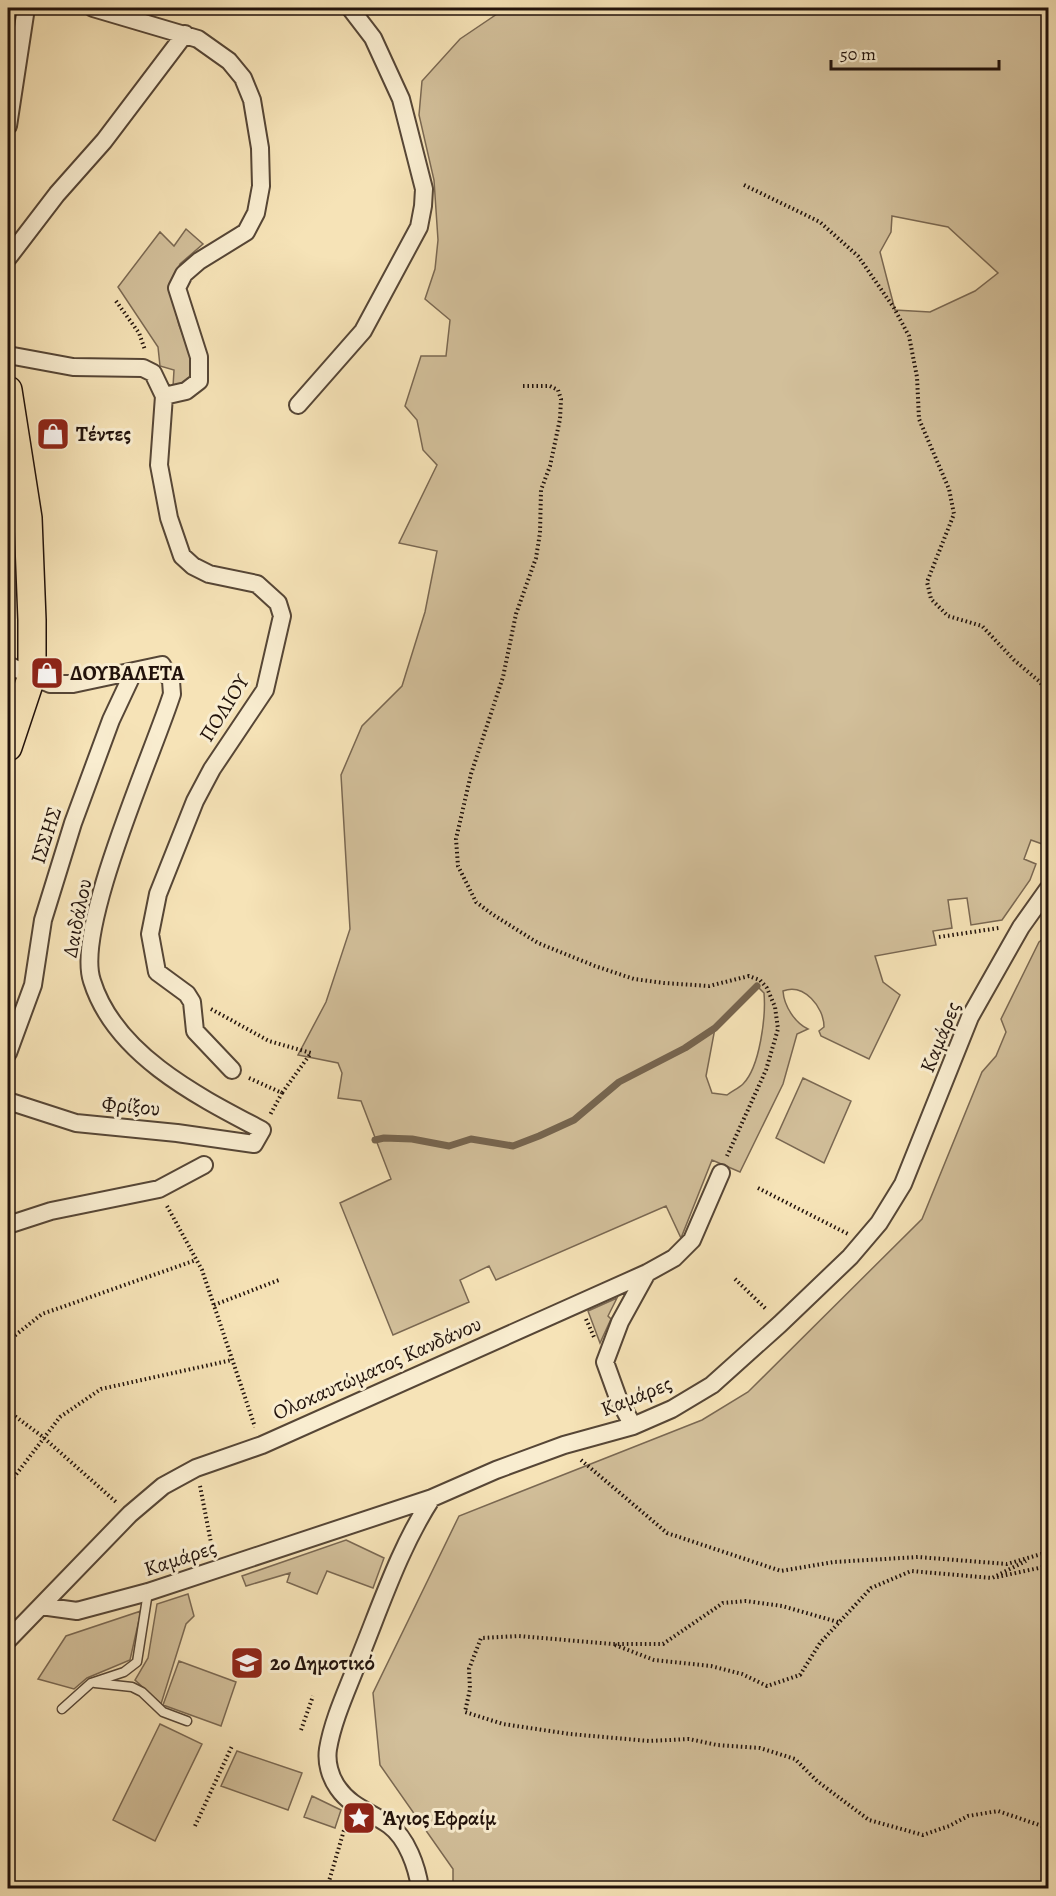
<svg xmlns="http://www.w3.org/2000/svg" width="1056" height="1896" font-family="Alegreya,serif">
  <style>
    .green { fill: #d2bf9a; stroke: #7a6852; stroke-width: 1.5; fill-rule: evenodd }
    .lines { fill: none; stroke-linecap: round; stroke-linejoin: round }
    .stream { stroke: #76654f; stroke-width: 7 }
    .service-casing { stroke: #564636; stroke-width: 11 }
    .minor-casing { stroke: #564636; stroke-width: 20 }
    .primary-casing { stroke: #21120b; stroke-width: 30 }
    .path { stroke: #21120b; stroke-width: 4; stroke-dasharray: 1.5 3; stroke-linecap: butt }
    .service { stroke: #f9edd0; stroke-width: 8 }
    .minor { stroke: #f9edd0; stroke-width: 16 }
    .primary { stroke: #f6e3b7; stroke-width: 27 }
    .labels { text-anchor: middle; stroke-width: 6; stroke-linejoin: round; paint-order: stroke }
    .poi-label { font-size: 21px; font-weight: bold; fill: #21120b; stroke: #f9edd0; text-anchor: start }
    .street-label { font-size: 21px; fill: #21120b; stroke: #f9edd0 }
  </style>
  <rect width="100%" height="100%" fill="#f6e3b7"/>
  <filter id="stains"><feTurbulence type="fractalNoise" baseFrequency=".00333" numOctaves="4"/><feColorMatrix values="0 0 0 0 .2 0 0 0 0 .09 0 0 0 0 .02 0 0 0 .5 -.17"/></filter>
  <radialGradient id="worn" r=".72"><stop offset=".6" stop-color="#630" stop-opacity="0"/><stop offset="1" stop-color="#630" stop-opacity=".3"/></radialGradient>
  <path class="green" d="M506,8h542v831l-3,6 -14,-5 -7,19 12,5 -6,16 -28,40 -31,5 -4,-27 -19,2 4,28 -19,3 3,14 -61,11 8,26 17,13 -31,64 -48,-23 -2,-5 5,-4c0,-20 -20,-44 -41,-36 1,15 12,32 25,38l-11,5 -14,50 -43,88 -28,-12 -31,78 -15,-32 -170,74 -7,-14 -29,14 9,22 -76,33 -53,-132 51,-24 -30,-78 -23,-3 4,-25 -4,-10 -40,-8 28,-53 24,-73 -9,-154 21,-49 40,-40 23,-74 12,-61 -38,-8 38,-78 -14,-15 -6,-30 -12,-14 16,-50h25l4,-36 -25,-21 10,-30 3,-29 -4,-60 -15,-65 3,-34 38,-42zM892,216l56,11 50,46 -23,18 -45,21 -35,-2 -15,-58 11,-20zM757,986l7,7c2,23 -4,74 -21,91 -4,4 -11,7 -16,11l-15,-2 -6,-17 9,-48 37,-40z
    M186,229l17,15 -23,20 -10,25 9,36 15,40 -5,16 -16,6 1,-17 -14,-4 -2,-19 -40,-60 42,-55 14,14z
    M1048,935v953h-595v-19l-73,-104 -7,-72 86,-177 243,-96 46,-28 174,-173 60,-147 14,-16 10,-24 -5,-13 38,-77z
    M803,1078l48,23 -27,62 -48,-25z
    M617,1298l-9,18 3,3 -11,24 -12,-32z
    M346,1540l38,18 -11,30 -46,-17 -10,23 -30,-12 3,-9 -44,13 -4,-10z
    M188,1594l6,22 -8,8 -25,80 -26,-24 13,-22 9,-54z
    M141,1611l-11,49 -43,18 -13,11 -36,-10 28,-43z
    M179,1661l57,21 -15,44 -58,-21z
    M160,1724l42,20 -47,97 -42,-21z
    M237,1751l65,22 -14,37 -67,-24z
    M312,1796l29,14 -6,18 -31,-11z"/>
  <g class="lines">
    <path class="stream" d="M375,1140l9,-2 28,1 37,7 22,-7 42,7 26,-10 35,-16 45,-38 66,-34 30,-20 42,-42"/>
    <g class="service-casing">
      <path id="service" d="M95,1683l37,4 10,5 21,20 24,9
        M62,1709l29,-26 33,-11 13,-10 11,-70"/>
    </g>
    <g class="minor-casing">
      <path id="minor" d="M93,8l105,31 31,22 14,17 9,22 8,48 1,38 -5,27 -10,19 -47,29 -15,13 -7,14 22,69v24l-13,10 -22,5
        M8,126l18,-118
        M8,258l49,-64 47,-53 81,-107
        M8,355l65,12 70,1 10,5 11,23 -5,69 10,53 13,38 11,10 16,8 48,10 21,19 4,13 -17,74 -53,79 -17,32 -37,93 -8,40 7,38 30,22 5,8 3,29 37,39
        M298,405l65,-74 56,-104 4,-21 1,-17 -23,-90 -28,-61 -23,-30
        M8,665l42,19h23l89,-19 9,16 1,13c-19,60 -98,234 -80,287 23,74 107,116 170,149l-8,14 -77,-11 -101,-10 -68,-22
        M8,1053l25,-68 10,-65 30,-97 38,-103 23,-49
        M8,1225l43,-14 108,-22 45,-24
        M633,1426l-15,-28 -13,-36 15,-40 27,-49
        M41,1606l36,5 71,-19 284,-94 64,-28 68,-25 69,-19 39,-17 40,-24 68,-61 70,-67 29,-34 24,-39 67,-167 51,-90 27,-38
        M8,1640l122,-126 33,-28 33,-18 66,-23 385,-172 27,-15 18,-18 29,-67
        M420,1888c-3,-21 -13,-50 -31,-63 -18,-13 -38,-18 -51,-37 -8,-11 -12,-26 -10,-39 5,-30 20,-61 31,-90 22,-54 41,-112 73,-161"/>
    </g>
    <g class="primary-casing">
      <path id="primary" d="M8,390l20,128 4,102v55l-24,72"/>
    </g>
    <path class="path" d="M744,185l76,37 38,34 36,52 15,28 8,41 2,42 30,70 5,25 -27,68 4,17 17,17 34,10 32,34 26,22 8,13
      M116,301l23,32 6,17
      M523,386h27l8,4 3,9 -1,20 -10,47 -9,24 -1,43 -4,25 -20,56 -13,63 -32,97 -15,65 2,27 18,36 16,12 46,29 57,23 39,13 30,4 45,3 40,-10 11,4 7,8 8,19 3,22 -12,41 -39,86
      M939,937l60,-9
      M211,1009l58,32 42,12 -29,40
      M249,1078l33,15 -12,22
      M758,1188l90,46
      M167,1206l35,64 53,157
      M735,1279l32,31
      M214,1305l65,-25
      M586,1319l8,18
      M8,1341l34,-27 154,-54
      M8,1411l35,26 74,66
      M581,1460l86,73 114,38 53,-9 84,-5 89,7 41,-12
      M8,1485l52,-68 41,-28 131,-29
      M200,1486l13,67
      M997,1577l51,-11
      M838,1622l-56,-16 -36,-5 -23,2 -60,41h-51l-93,-8 -38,2 -12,31 1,20 -5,23 38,12 67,10 79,7 40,-2 28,6 43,3 35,11 22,22 52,39 54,15 26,-9 19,-10 30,-5 50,17
      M615,1645l39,15 57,6 31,8 25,12 33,-11 20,-32 51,-55 40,-17 81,7 34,-17
      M301,1730l12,-34
      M195,1826l37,-80
      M327,1888l20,-68"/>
    <use href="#service" class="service"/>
    <use href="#minor" class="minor"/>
    <use href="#primary" class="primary"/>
  </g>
  <defs>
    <g id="shop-square" transform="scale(1.725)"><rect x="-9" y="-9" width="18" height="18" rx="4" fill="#8f2418" stroke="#f9edd0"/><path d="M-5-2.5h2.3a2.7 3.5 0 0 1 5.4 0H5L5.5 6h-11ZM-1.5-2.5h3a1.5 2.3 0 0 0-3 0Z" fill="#fff"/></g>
    <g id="school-square" transform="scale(1.725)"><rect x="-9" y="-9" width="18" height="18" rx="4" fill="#8f2418" stroke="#f9edd0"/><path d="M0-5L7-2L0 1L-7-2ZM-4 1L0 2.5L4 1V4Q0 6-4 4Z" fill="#fff"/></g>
    <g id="sight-square" transform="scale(1.725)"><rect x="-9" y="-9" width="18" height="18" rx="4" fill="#8f2418" stroke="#f9edd0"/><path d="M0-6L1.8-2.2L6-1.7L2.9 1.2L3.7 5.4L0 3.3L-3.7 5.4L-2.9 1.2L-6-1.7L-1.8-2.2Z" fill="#fff"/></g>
  </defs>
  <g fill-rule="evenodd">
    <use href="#shop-square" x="53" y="434"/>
    <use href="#shop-square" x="47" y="673"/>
    <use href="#school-square" x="247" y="1663"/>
    <use href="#sight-square" x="359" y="1818"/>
  </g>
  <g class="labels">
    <g class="poi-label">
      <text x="76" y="441">Τέντες</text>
      <text x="70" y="680">ΔΟΥΒΑΛΕΤΑ</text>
      <text x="270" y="1670">2ο Δημοτικό</text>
      <text x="382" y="1825">Άγιος Εφραίμ</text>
    </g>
    <g class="street-label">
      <text transform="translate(224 708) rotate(-58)" y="7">ΠΟΛΙΟΥ</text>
      <text transform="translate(46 835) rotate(-72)" y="7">ΙΣΣΗΣ</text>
      <text transform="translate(77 918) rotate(-79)" y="7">Δαιδάλου</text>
      <text transform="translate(940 1037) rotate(-68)" y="7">Καμάρες</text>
      <text transform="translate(131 1106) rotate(5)" y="7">Φρίξου</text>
      <text transform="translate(377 1368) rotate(-24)" y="7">Ολοκαυτώματος Κανδάνου</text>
      <text transform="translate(636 1396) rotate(-22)" y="7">Καμάρες</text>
      <text transform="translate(180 1558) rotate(-18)" y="7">Καμάρες</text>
    </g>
  </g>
  <rect width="1056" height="1896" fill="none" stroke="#f6e3b7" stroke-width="30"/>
  <rect x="9" y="9" width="1038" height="1878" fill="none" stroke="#21120b" stroke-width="3"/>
  <rect x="15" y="15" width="1026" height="1866" fill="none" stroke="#21120b" stroke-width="1.5"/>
  <path d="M831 60v9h168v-9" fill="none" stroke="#21120b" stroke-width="3"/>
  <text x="840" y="60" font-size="18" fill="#21120b" stroke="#f9edd0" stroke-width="4.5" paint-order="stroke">50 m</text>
  <rect width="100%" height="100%" filter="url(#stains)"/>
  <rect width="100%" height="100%" fill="url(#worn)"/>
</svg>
